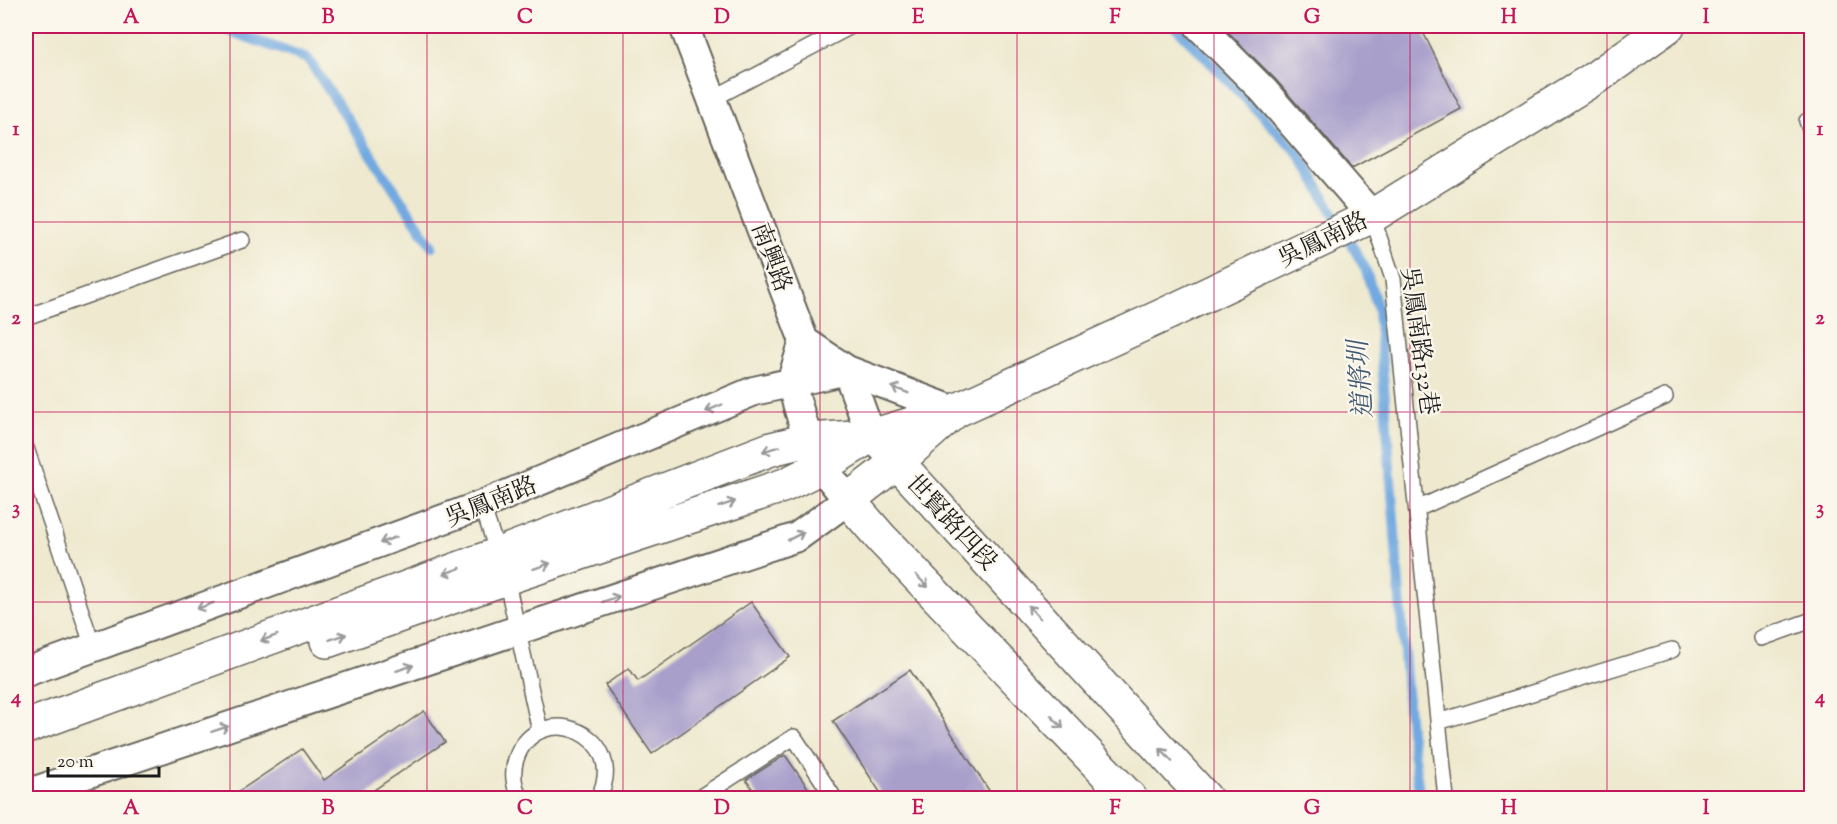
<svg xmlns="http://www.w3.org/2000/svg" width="1837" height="824" font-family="'Sorts Mill Goudy','Noto Serif TC',serif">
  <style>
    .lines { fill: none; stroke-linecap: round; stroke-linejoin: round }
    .stream { stroke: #71a9e0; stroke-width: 10 }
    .building { fill: #a89fcb }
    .lane-casing { stroke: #66645b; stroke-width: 18 }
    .street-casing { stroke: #66645b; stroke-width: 32 }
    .secondary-casing { stroke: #66645b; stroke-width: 36 }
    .primary-casing { stroke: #66645b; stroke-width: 36 }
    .lane { stroke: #fff; stroke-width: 15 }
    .street { stroke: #fff; stroke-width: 28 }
    .secondary { stroke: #fff; stroke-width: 33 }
    .primary { stroke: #fff; stroke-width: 33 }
    .oneway { stroke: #999 }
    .grid { fill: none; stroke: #c2185b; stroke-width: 1.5; stroke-opacity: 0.55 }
    .labels { text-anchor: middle; stroke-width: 4.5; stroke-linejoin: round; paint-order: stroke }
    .street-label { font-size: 24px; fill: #1c1c1c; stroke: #fbf7ec }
    .water-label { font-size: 26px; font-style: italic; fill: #425b74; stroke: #fbf7ec }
    .neatline { fill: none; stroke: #c2185b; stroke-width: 2 }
    .grid-label { font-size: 20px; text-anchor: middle; font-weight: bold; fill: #c2185b }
  </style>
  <rect width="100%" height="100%" fill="#fbf7ec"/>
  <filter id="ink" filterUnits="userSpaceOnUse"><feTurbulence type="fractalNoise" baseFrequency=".0167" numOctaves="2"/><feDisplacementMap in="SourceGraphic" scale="12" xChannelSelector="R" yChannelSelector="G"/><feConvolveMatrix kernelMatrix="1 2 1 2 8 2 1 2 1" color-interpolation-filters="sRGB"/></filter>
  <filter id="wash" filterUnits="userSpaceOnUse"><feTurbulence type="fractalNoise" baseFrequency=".008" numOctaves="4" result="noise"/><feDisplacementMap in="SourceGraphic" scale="24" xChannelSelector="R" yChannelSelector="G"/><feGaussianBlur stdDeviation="1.35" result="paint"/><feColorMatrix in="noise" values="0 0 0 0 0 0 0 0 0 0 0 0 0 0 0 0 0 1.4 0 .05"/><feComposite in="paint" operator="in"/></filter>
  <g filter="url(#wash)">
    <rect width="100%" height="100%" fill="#eee9cf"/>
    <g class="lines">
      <path class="stream" d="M215,26l93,33 124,187
        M1175,26l124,128 66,114 13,41 32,422 10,67"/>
    </g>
    <g id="blocks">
      <path class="building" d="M1222,26h198l41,83 -109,59 -76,-88z
        M751,602l39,55 -138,97 -47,-69 24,-17 9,13z
        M910,670l84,128h-110l-51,-77z
        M424,711l21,31 -83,56h-133l73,-49 22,31z
        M785,755l30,43h-56l-13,-18z"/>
    </g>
  </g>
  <g filter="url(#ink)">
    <use href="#blocks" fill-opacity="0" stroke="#66645b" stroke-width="1.5"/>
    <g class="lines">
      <g class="lane-casing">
        <path id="lane" d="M712,99l139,-73
          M1812,119l-5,2 5,14
          M1372,216l21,63 53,519
          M26,317l216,-77
          M26,448l67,199
          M482,505l24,73 34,153
          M1417,509l248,-112
          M1762,638l50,-18
          M1438,722l234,-72
          M521,798c-8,-10 -9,-27 -5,-39 22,-63 116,-23 82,39
          M699,798l95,-61 40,61"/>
      </g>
      <g class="street-casing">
        <path id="street" d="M684,26l120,315 43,29 24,66 15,15
          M1199,26l65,65 108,125
          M26,672l456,-167 272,-114 93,-21 108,41
          M26,794l771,-257 51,-37 -27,-33 -13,-27 -17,-57 13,-42"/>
      </g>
      <g class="secondary-casing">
        <path id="secondary" d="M327,641l179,-63 279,-93 36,-18 46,-29
          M26,727l473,-173 272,-105 37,-9 63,-4 84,-25"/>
      </g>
      <g class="primary-casing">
        <path id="primary" d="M897,462l308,336
          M1130,798l-248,-259 -34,-39 49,-38 58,-51 211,-97 206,-98 226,-140 70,-50"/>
      </g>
      <use href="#lane" class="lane"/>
      <use href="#street" class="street"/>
      <use href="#secondary" class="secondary"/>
      <use href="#primary" class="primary"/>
    </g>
    <defs><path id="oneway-shaft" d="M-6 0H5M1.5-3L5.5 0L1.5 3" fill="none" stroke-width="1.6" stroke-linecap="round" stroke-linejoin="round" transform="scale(1.5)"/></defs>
    <g class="oneway">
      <use href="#oneway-shaft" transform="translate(900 390) rotate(-159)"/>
      <use href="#oneway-shaft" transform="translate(714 408) rotate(157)"/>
      <use href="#oneway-shaft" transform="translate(771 449) rotate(163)"/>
      <use href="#oneway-shaft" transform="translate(727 504) rotate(-18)"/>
      <use href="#oneway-shaft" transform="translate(796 536) rotate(-27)"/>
      <use href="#oneway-shaft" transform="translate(388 540) rotate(160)"/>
      <use href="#oneway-shaft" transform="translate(542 566) rotate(-18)"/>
      <use href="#oneway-shaft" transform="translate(452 571) rotate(160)"/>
      <use href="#oneway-shaft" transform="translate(922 581) rotate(46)"/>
      <use href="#oneway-shaft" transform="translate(611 599) rotate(-19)"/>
      <use href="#oneway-shaft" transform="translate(205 606) rotate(160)"/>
      <use href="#oneway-shaft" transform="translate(1034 612) rotate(-133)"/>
      <use href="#oneway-shaft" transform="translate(338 637) rotate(-19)"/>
      <use href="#oneway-shaft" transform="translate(269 638) rotate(160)"/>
      <use href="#oneway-shaft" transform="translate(405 668) rotate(-18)"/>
      <use href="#oneway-shaft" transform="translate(1057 722) rotate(46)"/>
      <use href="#oneway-shaft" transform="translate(220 729) rotate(-18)"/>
      <use href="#oneway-shaft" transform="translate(1166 755) rotate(-133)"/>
    </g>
  </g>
  <path class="grid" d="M230,26v772M427,26v772M623,26v772M820,26v772M1017,26v772M1214,26v772M1410,26v772M1607,26v772M26,222h1786M26,412h1786M26,602h1786"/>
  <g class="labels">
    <g class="street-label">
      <text transform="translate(1323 239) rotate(-26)" y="8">吳鳳南路</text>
      <text transform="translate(772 257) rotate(69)" y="8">南興路</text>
      <text transform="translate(1420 341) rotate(82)" y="8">吳鳳南路132巷</text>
      <text transform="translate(491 501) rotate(-22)" y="8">吳鳳南路</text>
      <text transform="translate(952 522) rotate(47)" y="8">世賢路四段</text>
    </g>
    <g class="water-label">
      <text transform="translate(1360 380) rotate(-94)" y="9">道將圳</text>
    </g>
  </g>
  <rect width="1837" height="824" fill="none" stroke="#fbf7ec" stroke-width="66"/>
  <path d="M48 767v9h111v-9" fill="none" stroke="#1c1c1c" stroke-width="3"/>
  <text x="57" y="767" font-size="18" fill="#1c1c1c" stroke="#fbf7ec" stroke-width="4.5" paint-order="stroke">20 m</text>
  <rect x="33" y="33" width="1771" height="758" class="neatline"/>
  <g class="grid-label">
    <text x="131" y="23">A</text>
    <text x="328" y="23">B</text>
    <text x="525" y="23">C</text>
    <text x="722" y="23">D</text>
    <text x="918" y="23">E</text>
    <text x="1115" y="23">F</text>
    <text x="1312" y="23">G</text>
    <text x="1509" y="23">H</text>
    <text x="1706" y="23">I</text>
    <text x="16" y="135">1</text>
    <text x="1820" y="135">1</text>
    <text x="16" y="324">2</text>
    <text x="1820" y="324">2</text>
    <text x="16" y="514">3</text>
    <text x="1820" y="514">3</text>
    <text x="16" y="703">4</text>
    <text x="1820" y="703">4</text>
    <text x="131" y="814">A</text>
    <text x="328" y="814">B</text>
    <text x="525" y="814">C</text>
    <text x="722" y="814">D</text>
    <text x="918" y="814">E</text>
    <text x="1115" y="814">F</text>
    <text x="1312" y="814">G</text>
    <text x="1509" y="814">H</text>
    <text x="1706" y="814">I</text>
  </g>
</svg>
